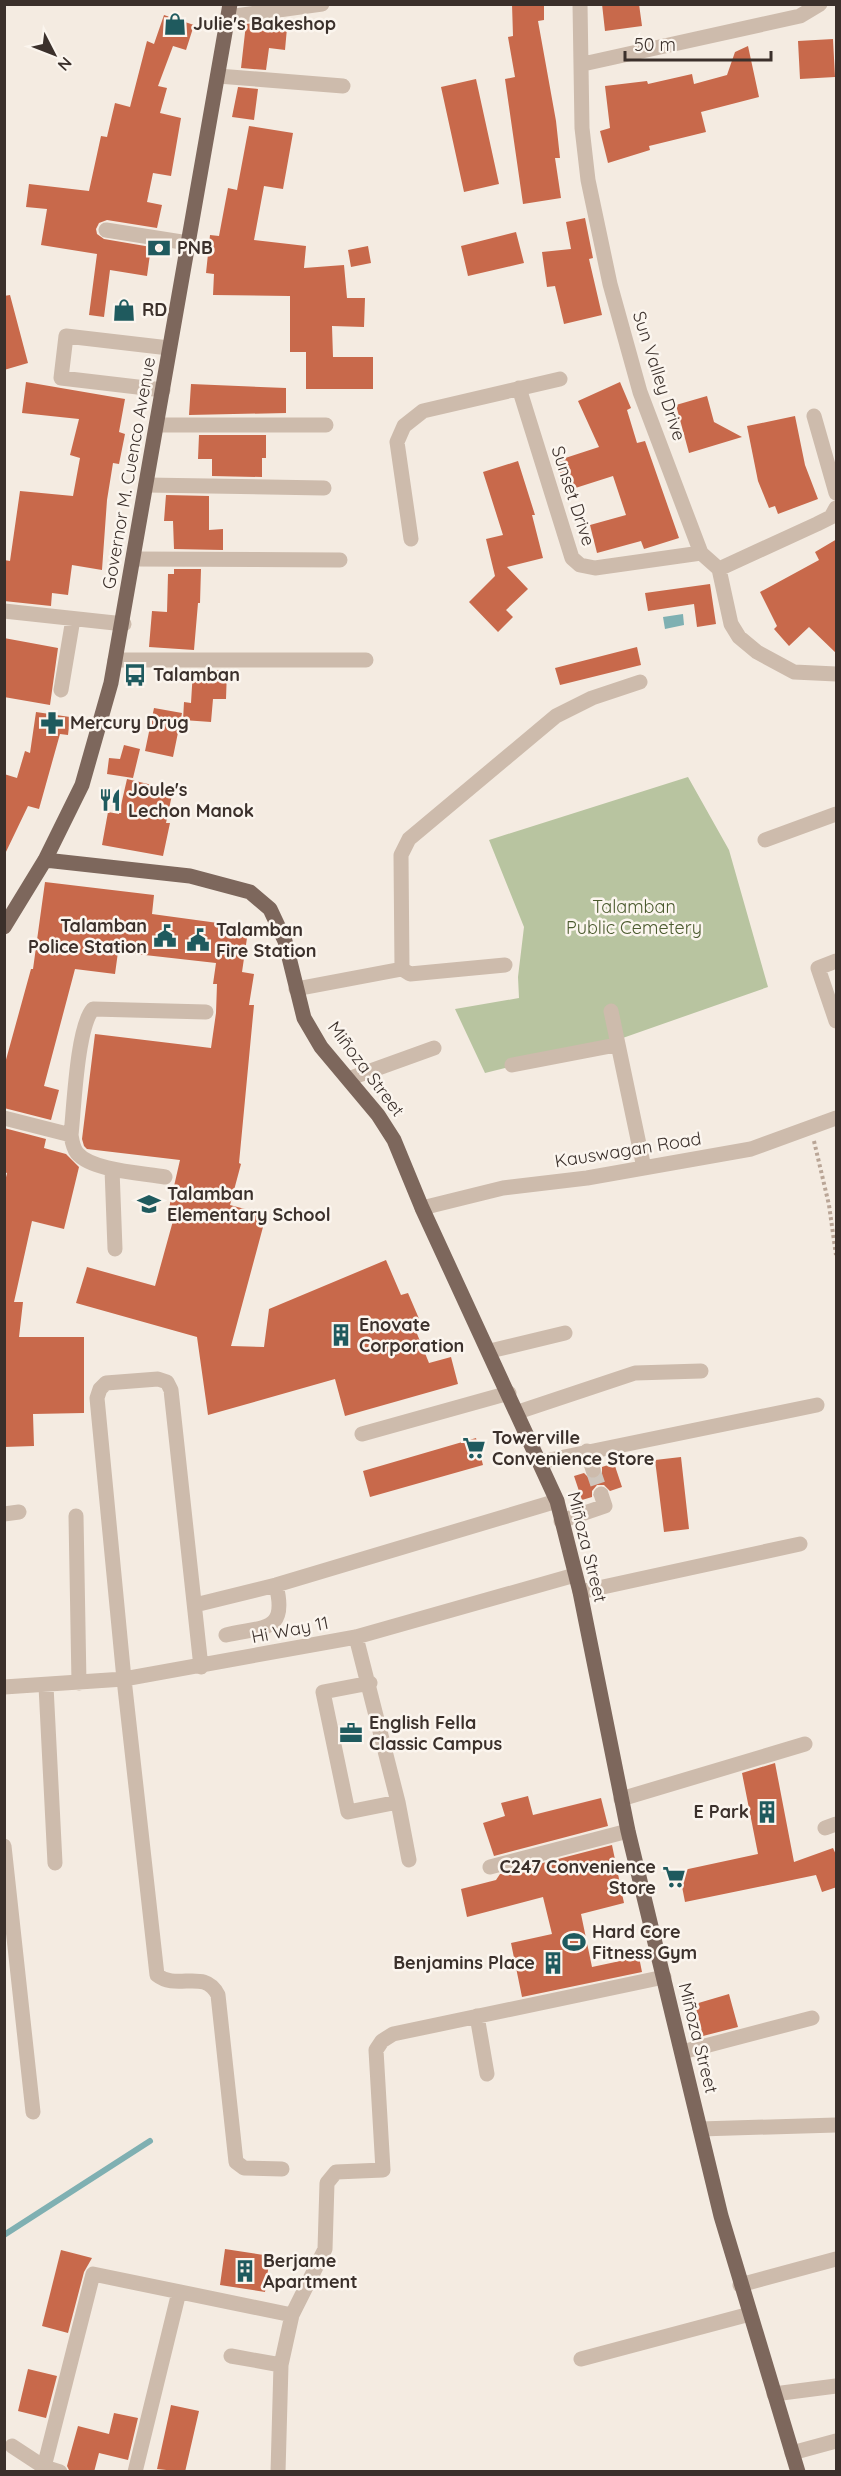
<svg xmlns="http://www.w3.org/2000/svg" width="841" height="2476" font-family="Quicksand,sans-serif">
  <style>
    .green { fill: #b8c4a0 }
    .water { fill: #7fb0b2 }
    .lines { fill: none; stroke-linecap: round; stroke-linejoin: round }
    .stream { stroke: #7fb0b2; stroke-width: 6 }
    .building { fill: #c8694b }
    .minor-tunnel { stroke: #cfc6bd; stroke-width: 15; stroke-dasharray: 15 8; stroke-linecap: butt }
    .path { stroke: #b9a596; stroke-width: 4; stroke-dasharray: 3 3; stroke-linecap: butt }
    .minor { stroke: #cdbbac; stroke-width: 15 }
    .major { stroke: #7d675c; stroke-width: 15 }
    .labels { text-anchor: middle; stroke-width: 5; stroke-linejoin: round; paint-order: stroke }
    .poi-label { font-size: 18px; font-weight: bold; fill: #3b302b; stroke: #fbf5ee; text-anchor: start }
    .street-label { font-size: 18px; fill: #3b302b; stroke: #fbf5ee }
    .park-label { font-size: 18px; fill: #4a5a2e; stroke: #fbf5ee }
  </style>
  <rect width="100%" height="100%" fill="#f4ebe1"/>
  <path class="green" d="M688,777l41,73 39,137 -151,53 -132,33 -30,-64 64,-11 -1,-21 6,-50 -35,-87z"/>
  <path class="water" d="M683,614l1,11 -19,4 -2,-12z"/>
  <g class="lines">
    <path class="stream" d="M4,2235l146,-94"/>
  </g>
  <path class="building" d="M512,4h32v16l-6,1 18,100 4,37h-5l6,40 -38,6 -18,-125 10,-2 -7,-40 5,-1z
    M602,4h37l3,22 -37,5z
    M164,15l30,10 -8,25 -13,-4 -15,40 9,2 -7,25 21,5 -10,58 -18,-3 -6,29 15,3 -5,23 -50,-8 -8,3 -3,6 1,5 7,5 47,8 -4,29 -37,-6 -6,47 -15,-2 8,-61 -56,-9 6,-36 -21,-2 3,-23 60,7 12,-55 6,1 8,-34 15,4 17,-66 7,3z
    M279,20l-1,7 9,1 -2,22 -16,-2 -3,22 -25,-2 5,-44z
    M833,39l2,38 -35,2 -2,-38z
    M748,46l11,51 -58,15 5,20 -57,14 1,4 -42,13 -8,-32 10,-3 -5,-42 42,-5 1,3 44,-10 2,10 33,-9 8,-23z
    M476,79l23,105 -35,8 -23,-105z
    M238,87l20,2 -4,31 -22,-3z
    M249,126l44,7 -10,56 -19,-3 -10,54 52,6 -2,22 40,-3 3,33h18l-1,29 -32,-1 1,31h40v32h-67v-37h-16v-56l-77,-1 1,-21 -8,-1 4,-38 9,1 9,-48 9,2z
    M585,218l8,40 -4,1 13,56 -38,9 -9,-38 -8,1 -5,-35 29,-3 -5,-27z
    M516,232l8,31 -56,13 -7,-30z
    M368,246l3,17 -20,4 -3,-17z
    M10,295l18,68 -24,7v-74z
    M26,382l99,17 -6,33 6,2 -6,30 -6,-1 -6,37 -5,70 -30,-5 -4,30 -16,-2 -1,13 -47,-5v-41l6,1 10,-70 53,5 7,-38 -10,-3 9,-36 -57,-6z
    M620,382l11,26 -4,2 10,33 8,-2 34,97 -35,11 -3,-8 -44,12 -7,-28 36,-10 -13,-39 -47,15 -10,-30 43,-14 -21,-46z
    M191,384l95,4v25l-97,2z
    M707,396l7,26 28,15 -53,16 -13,-48z
    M795,416l10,49 13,34 -40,15 -3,-8 -6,2 -11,-27 -11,-55z
    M199,435h67v23h-4v19l-50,-1v-17h-14z
    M518,461l17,54h-3l11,43 -36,9 21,22 -22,21 7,7 -15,15 -29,-30 26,-26 -9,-37 17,-4 -20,-63z
    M166,495l43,1v34l14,-1v21l-49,-1 -1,-28h-9z
    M837,539v115l-28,-27 -20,19 -15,-17 3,-3 -17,-34 59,-32 -4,-8z
    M174,569h27l-1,34h-2l-4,47 -45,-3 3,-36 15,1 1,-38h6z
    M710,584l6,40 -19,3 -3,-23 -46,7 -3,-18z
    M4,638l54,10 -8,57 -46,-8z
    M637,647l4,18 -81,20 -5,-17z
    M193,670h34l-1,29h-13l-2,23 -28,-2 1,-18 7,1z
    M154,708l28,5 -9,44 -28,-6z
    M36,712l34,5 -2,18 -8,-1 -21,75 -11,-3 -24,50v-82l13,4 8,-27 5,2z
    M124,745l16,4 -7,29 -26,-4 2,-16 11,1z
    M127,779l46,11 -7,33h4l-7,33 -61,-11 6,-33 11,2z
    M45,882l109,13 -2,19 66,9 -1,4 31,4 -6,41 12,2 -5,31h5l-15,158 2,1 -11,41 30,8 -4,12 7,2 -32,119 33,1 5,-38 117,-49 15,35 7,-2 12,28 -7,3 16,39 22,-6 7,27 -113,32 -10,-37 -127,36 -11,-78 -121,-34 11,-36 68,19 21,-76 -7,-2 11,-48 -93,-11 -3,-3 -2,-7 13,-105 116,14 5,-35 1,-29h-4l3,-21 -98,-11 -3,22 -40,-5 -31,117 15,4 -8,30 -47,-12v-41l27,-98h2z
    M4,1128l42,11 -2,9 22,6 13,13 -15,62 -32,-8 -18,81h9l-4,35h65v76l-51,1 1,32 -30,1v-261l3,-13 -3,-1z
    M476,1438l7,27 -113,32 -7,-26z
    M681,1457l8,72 -25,3 -9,-72z
    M614,1463l8,24 -12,4 -6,-6h-7l-5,6v6l-10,3 -8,-24 10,-3 6,6h6l6,-6v-6z
    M775,1763l19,99 39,-14 4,9v30l-15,5 -6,-17 -131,27 -6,-31 79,-17 -16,-81z
    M528,1796l5,19 68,-17 7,28 -114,30 -11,-33 22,-7 -4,-13z
    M612,1845l12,58 -43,11 11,53 47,-10 3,15 -120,25 -11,-54 41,-9 -9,-37 -76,20 -6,-28 35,-9 4,-6z
    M729,1994l9,33 -35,9 -8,-32z
    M225,2249l45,7 -5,36 -45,-7z
    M61,2250l31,8 -8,14 -16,61 -26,-7z
    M28,2369l29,7 -11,42 -28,-7z
    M171,2405l28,6 -14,61 -28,-3z
    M114,2413l24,5 -10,42 -29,-7 -5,19h-24l-3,-6 11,-40 31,8z"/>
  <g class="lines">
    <path class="minor-tunnel" d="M593,1470l8,24"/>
    <path class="path" d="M814,1141l15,64 7,50"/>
    <path class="minor" d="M580,4l2,124 6,52 22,104 30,108 61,161 18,16 12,55 8,13 18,15 37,20 42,2
      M228,17l94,-13
      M583,64l217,-48 20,-12
      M218,76l125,10
      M106,230l82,13
      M519,388l53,170 8,7 15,3 106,-15
      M163,390l-102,-12 5,-42 103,12
      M814,416l22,77
      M157,425h169
      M146,485l178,3
      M411,539l-14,-97 7,-16 19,-15 137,-32
      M133,559l207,1
      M719,569l98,-45 14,-7 5,-9
      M4,611l120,13
      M115,660h251
      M61,690l12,-71
      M765,840l71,-26
      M836,961l-18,7 18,53
      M402,969l-1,-114 8,-16 147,-123 36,-18 48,-16
      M296,989l106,-20 8,5 95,-9
      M611,1011l33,157
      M512,1065l104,-20
      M348,1079l86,-31
      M4,1118l67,17c3,-27 6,-108 22,-126l113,3
      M71,1135c1,6 2,13 6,18 15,18 66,20 88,24
      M112,1169l3,80
      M422,1208l81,-20 84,-10 164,-29 85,-31
      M490,1351l75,-18
      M518,1412l117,-39 66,-2
      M362,1434l147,-41
      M587,1451l6,19
      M540,1462l277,-57
      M4,1514l15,-2
      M76,1516l3,167
      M561,1521l44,-15 -4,-12
      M580,1592l220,-48
      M195,1605l81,-20 281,-84
      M226,1635c38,-9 62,-2 50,-50
      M356,1637l42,165 11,58
      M201,1667l-30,-277 -4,-8 -9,-3 -52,4 -6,6 -3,9 27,281 33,296c20,16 48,-7 61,20l18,167 8,6 38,1
      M370,1683l-47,9 25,120 50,-10
      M46,1686l9,177
      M4,1687l120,-8 232,-42 219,-62
      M621,1799l184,-55
      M825,1828l11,-4
      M4,1846l29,266
      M490,1867l138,-36
      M477,2016l10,58
      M682,2052l130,-34
      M700,2129l136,-4
      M740,2285l96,-26
      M231,2356l50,9
      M581,2359l169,-45
      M774,2394l62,-8
      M12,2446l32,21 16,5
      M792,2453l44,-12
      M44,2467l49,-193 199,41
      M135,2472l44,-180
      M278,2472l3,-107 11,-50 33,-66 2,-66 9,-11 47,-2 -7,-120 6,-9 11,-7 271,-57"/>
    <path class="major" d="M45,860l145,16 60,16 20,17 15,32 19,77 17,29 57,68 16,25 28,68 135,293 23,91 48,239 93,385 77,256
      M4,927l41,-67 37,-75 29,-102 119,-679"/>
  </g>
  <defs>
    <g id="shop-bare" transform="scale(1.8)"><path d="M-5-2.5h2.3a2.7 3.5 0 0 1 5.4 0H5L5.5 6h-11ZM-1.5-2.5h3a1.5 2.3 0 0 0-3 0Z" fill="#1f5a5e" stroke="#fbf5ee" stroke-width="2.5" paint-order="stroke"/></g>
    <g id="bank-bare" transform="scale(1.8)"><path d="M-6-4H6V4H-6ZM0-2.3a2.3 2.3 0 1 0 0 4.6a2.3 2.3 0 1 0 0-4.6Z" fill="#1f5a5e" stroke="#fbf5ee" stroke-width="2.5" paint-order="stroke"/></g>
    <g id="bus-bare" transform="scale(1.8)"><path d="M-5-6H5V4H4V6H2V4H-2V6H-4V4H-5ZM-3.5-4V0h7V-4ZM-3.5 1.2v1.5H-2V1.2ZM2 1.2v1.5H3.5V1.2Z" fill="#1f5a5e" stroke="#fbf5ee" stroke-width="2.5" paint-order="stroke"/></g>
    <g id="pharmacy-bare" transform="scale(1.8)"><path d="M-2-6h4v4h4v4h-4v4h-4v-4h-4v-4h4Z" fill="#1f5a5e" stroke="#fbf5ee" stroke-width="2.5" paint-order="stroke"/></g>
    <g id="restaurant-bare" transform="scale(1.8)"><path d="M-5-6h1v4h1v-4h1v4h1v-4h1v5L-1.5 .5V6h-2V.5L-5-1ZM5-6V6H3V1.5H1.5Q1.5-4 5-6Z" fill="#1f5a5e" stroke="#fbf5ee" stroke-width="2.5" paint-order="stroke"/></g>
    <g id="civic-bare" transform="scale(1.8)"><path d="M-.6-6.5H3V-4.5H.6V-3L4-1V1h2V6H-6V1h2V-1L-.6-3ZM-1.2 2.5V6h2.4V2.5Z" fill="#1f5a5e" stroke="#fbf5ee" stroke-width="2.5" paint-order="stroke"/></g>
    <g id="school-bare" transform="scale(1.8)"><path d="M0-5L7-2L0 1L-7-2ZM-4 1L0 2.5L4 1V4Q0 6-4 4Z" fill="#1f5a5e" stroke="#fbf5ee" stroke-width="2.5" paint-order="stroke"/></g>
    <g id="building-bare" transform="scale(1.8)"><path d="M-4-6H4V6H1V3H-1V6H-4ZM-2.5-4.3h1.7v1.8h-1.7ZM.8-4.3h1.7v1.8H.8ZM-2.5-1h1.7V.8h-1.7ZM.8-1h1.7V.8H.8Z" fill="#1f5a5e" stroke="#fbf5ee" stroke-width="2.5" paint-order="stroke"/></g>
    <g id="supermarket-bare" transform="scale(1.8)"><path d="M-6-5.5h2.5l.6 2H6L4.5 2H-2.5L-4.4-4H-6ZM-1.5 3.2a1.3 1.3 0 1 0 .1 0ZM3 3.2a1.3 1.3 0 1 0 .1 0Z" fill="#1f5a5e" stroke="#fbf5ee" stroke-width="2.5" paint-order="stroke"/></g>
    <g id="office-bare" transform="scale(1.8)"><path d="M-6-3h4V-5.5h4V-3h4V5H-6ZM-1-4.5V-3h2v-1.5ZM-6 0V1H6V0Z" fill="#1f5a5e" stroke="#fbf5ee" stroke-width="2.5" paint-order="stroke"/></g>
    <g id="stadium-bare" transform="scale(1.8)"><path d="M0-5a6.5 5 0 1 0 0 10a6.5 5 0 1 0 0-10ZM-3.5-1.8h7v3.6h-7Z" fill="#1f5a5e" stroke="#fbf5ee" stroke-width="2.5" paint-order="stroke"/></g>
  </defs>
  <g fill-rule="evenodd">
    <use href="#shop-bare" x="175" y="24"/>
    <use href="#bank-bare" x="159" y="248"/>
    <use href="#shop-bare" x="124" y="310"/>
    <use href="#bus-bare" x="135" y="675"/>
    <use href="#pharmacy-bare" x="52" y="723"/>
    <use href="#restaurant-bare" x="110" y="800"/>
    <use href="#civic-bare" x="165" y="936"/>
    <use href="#civic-bare" x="198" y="940"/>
    <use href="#school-bare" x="149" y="1204"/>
    <use href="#building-bare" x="341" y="1335"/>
    <use href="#supermarket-bare" x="474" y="1448"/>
    <use href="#office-bare" x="351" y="1733"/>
    <use href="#building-bare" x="767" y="1812"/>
    <use href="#supermarket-bare" x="674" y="1877"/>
    <use href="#stadium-bare" x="574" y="1942"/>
    <use href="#building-bare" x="553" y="1963"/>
    <use href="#building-bare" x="245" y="2271"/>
  </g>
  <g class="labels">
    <g class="poi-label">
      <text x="193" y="30">Julie's Bakeshop</text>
      <text x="177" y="254">PNB</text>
      <text x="142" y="316">RD</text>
      <text x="153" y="681">Talamban</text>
      <text x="70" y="729">Mercury Drug</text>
      <text x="128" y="796">Joule's<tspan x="128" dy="21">Lechon Manok</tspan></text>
      <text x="147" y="932" text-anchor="end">Talamban<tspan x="147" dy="21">Police Station</tspan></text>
      <text x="216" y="936">Talamban<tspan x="216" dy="21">Fire Station</tspan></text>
      <text x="167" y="1200">Talamban<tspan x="167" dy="21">Elementary School</tspan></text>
      <text x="359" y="1331">Enovate<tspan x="359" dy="21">Corporation</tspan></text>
      <text x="492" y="1444">Towerville<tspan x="492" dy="21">Convenience Store</tspan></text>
      <text x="369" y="1729">English Fella<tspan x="369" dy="21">Classic Campus</tspan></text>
      <text x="749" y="1818" text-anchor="end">E Park</text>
      <text x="656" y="1873" text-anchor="end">C247 Convenience<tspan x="656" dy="21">Store</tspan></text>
      <text x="592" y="1938">Hard Core<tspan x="592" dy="21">Fitness Gym</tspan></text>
      <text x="535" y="1969" text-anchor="end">Benjamins Place</text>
      <text x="263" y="2267">Berjame<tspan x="263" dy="21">Apartment</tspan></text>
    </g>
    <g class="street-label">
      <text transform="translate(659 376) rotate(72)" y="6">Sun Valley Drive</text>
      <text transform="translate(129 473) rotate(-80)" y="6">Governor M. Cuenco Avenue</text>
      <text transform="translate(573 496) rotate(72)" y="6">Sunset Drive</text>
      <text transform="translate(366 1069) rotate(53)" y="6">Miñoza Street</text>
      <text transform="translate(628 1150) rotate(-9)" y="6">Kauswagan Road</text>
      <text transform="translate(587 1547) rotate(76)" y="6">Miñoza Street</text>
      <text transform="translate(290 1630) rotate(-11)" y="6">Hi Way 11</text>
      <text transform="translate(698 2038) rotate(76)" y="6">Miñoza Street</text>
    </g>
    <g class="park-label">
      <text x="634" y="913">Talamban<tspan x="634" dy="21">Public Cemetery</tspan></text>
    </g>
  </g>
  <rect width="841" height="2476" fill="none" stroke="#3b302b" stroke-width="12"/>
  <g transform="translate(54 54) rotate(132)" stroke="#fbf5ee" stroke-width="4.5" paint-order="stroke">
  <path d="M0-4.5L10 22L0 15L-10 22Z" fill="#3b302b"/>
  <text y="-9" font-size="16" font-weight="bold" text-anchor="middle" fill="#3b302b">N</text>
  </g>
  <path d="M625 51v9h146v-9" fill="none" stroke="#3b302b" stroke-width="3"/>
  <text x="634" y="51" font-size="18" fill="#3b302b" stroke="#fbf5ee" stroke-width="4.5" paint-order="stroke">50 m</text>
</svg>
